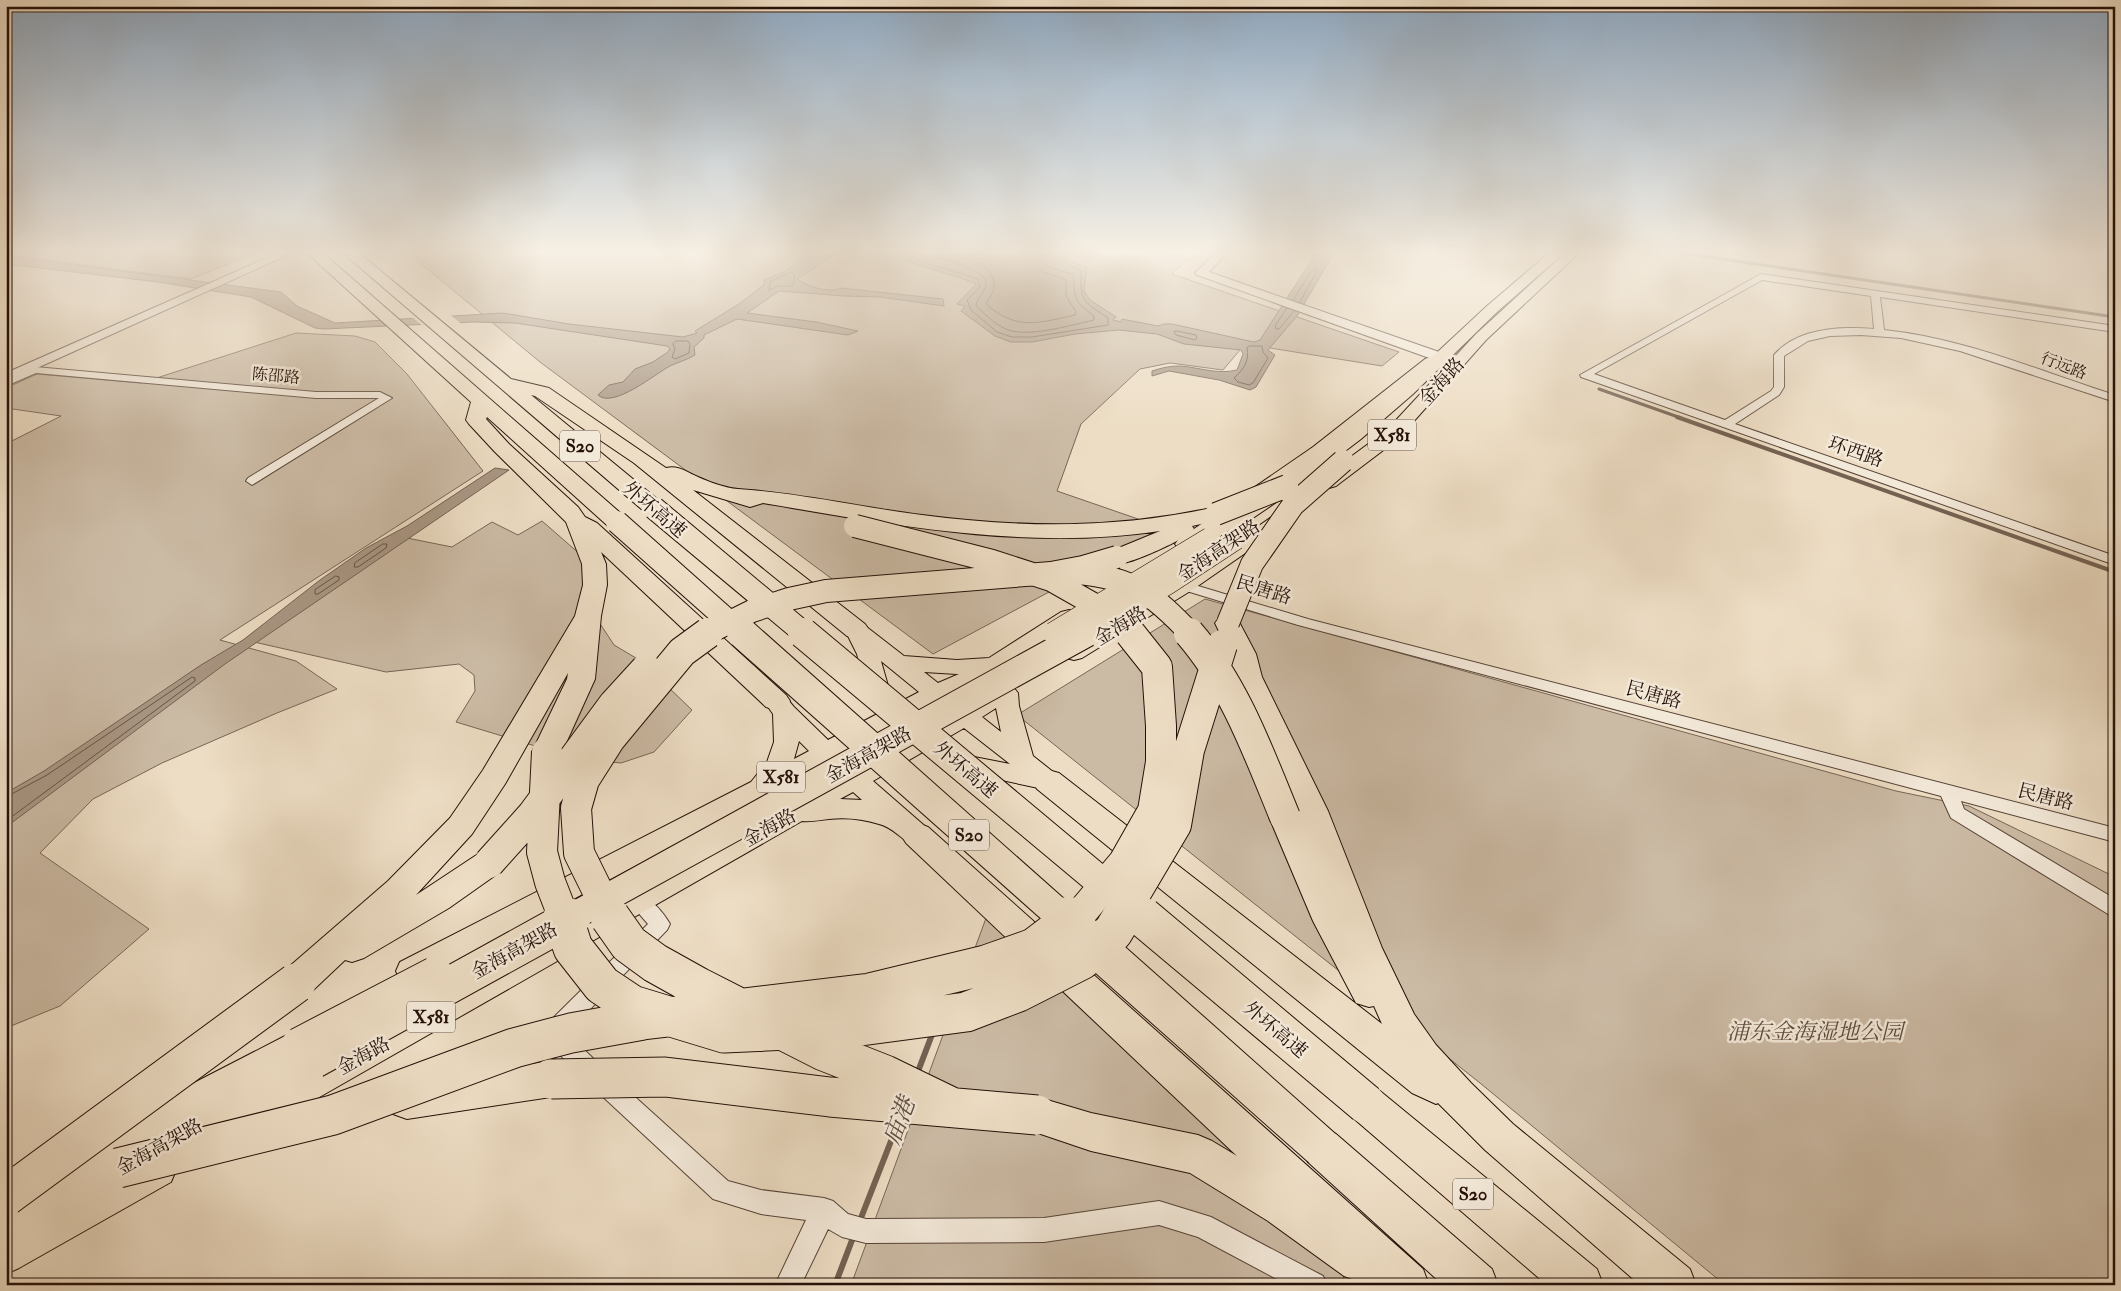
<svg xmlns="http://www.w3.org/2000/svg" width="2121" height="1291" font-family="'IM FELL Double Pica','Noto Serif SC',serif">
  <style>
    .green { fill: #cbbaa4; stroke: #786556 }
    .water { fill: #a99784; stroke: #746152 }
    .pier { fill: #edddc4 }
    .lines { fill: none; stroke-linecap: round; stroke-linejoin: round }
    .shore { stroke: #675446; stroke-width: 1 }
    .stream-far2 { stroke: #746152; stroke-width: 3 }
    .stream-far1 { stroke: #746152; stroke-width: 4 }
    .stream { stroke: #746152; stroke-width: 6 }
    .minor-casing { stroke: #574337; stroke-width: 2 }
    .tertiary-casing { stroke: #574337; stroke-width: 2 }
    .primary-casing { stroke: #251008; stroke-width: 2 }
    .trunk-casing { stroke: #251008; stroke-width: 2 }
    .motorway-casing { stroke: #251008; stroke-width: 2 }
    .minor { fill: #f3e9d9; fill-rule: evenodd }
    .tertiary { fill: #f3e9d9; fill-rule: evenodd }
    .primary { fill: #edddc4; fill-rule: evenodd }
    .trunk { fill: #edddc4; fill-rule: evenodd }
    .motorway { fill: #edddc4; fill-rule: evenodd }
    .trunk-bridge-far2-casing { stroke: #251008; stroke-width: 22; stroke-linecap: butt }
    .trunk-bridge-far1-casing { stroke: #251008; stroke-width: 29; stroke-linecap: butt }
    .trunk-bridge-casing { stroke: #251008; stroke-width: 38; stroke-linecap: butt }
    .motorway-bridge-far2-casing { stroke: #251008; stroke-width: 24; stroke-linecap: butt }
    .motorway-bridge-far1-casing { stroke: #251008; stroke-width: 32; stroke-linecap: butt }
    .motorway-bridge-casing { stroke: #251008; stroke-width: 41; stroke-linecap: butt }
    .trunk-bridge-far2 { stroke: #edddc4; stroke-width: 21 }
    .trunk-bridge-far1 { stroke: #edddc4; stroke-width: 27 }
    .trunk-bridge { stroke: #edddc4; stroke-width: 36 }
    .motorway-bridge-far2 { stroke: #edddc4; stroke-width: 22 }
    .motorway-bridge-far1 { stroke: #edddc4; stroke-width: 30 }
    .motorway-bridge { stroke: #edddc4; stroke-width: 39 }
    .labels { text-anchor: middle; stroke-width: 5; stroke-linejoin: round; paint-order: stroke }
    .far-street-label { font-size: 16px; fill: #251008; stroke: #f3e9d9 }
    .shield { fill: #f3e9d9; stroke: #635147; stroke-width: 1 }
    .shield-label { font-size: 18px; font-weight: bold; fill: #251008 }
    .street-label { font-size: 19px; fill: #251008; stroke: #f3e9d9 }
    .near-park-label { font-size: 22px; font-style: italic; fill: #5f4c3f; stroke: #f3e9d9 }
    .near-water-label { font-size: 24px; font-style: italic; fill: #604d40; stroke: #f3e9d9 }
  </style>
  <rect width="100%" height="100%" fill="#edddc4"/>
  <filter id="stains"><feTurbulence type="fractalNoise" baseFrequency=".004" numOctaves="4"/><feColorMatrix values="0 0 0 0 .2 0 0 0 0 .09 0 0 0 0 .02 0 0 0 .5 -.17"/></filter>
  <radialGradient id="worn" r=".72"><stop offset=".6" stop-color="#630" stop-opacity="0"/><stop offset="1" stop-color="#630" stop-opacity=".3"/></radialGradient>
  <path class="green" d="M6,253h249l-64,26 -177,-23z
    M408,253h761l20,5 -17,16 227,78 -17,14 -137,-22 -22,26 -53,-7 -30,6 -59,55 -24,67 110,38 -234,125 -393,-292z
    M296,333l59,3 20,6 32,32 76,97 -263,169 76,21 41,28 -60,24 -115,50 -69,36 -53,54 109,76 -89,77 -54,22v-584l55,-28 -55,-8v-20l31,-14 104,9z
    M542,521l63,55 -25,17 34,52 27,16 51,49 -38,42 -33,11 -43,-4 -122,-37 19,-31 -1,-16 -15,-11 -73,8 -132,-30 153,-104 45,9 40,-25 26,13z
    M1205,599l691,192 73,15 146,71v408h-390l-245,-202 -463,-368z
    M989,910l358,336 -4,39h-492z"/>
  <path class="water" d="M810,253h28l-41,26c11,7 31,15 44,9l102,11 1,7 -64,-9 -36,-1 -65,-5 -32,22 69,9 42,9 -10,4 -111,-16 -33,16v3l-10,9 1,8c-8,5 -17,7 -25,11 -15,8 -57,43 -72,29l11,-10 14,-3 12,-13 18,-7 15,-10 2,-3 -3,-3 -152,-23 -42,-1 -149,7 -9,-1 -64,-31 -93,-15 -152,-18v-8l275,36 16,14 38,17 168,-10 66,11 114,13 14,-4 -2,-2 44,-27 25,-19v-5l20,-8z
    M898,253h136l31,5 22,10 -3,23 6,9 26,17 -3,3 8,2 1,-3 36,7 6,-2h8l82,18 6,-2 56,-87h18l-37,63 -29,34 7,5 -19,32 -6,3 -31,-10 -50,-9 -17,5v-5c9,-3 17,-5 27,-5 20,1 38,9 58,4l6,-16 -2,-4 -57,-6 -27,-10 -38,-4 -44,4 -43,8h-21l-16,-6 -34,-25 4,-5 -8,-2 19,-20c-25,-11 -52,-15 -76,-26z
    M495,468l14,2 -284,194 -219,163v-34l38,-22 157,-106 42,-25 77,-60 46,-32 41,-22z"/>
  <path class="pier" d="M449,314l14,11 -39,2 -12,-10z"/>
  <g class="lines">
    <path class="shore" d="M904,253l16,8 58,18 2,8 -13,13 4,10 26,22 15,5h20l76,-12v-7c-25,-17 -28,-16 -27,-47l-17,-8 -18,-3 -4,-7
      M917,253c13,4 72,14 69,32 -1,8 -10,13 -10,21 10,9 22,22 36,25 22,5 60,-6 82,-11v-4c-20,-15 -20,-17 -20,-41 -14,-6 -34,-5 -38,-22
      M944,253c17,4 51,9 50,33 0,6 -5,12 -8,18 31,27 52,19 89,11l1,-3 -10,-16v-16c-16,-7 -34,-6 -37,-27
      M792,272l3,2 -2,12h-15l-9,4 1,-8z
      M1293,300l20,-31 3,-1 1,3 -17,31
      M1287,308l-12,18 1,3h3l15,-18
      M1177,331l19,4 1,3 -2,2 -19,-5 -2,-3z
      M676,341h12l2,3 -1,9 -14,6 -3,-2 3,-8 -2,-5z
      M1250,346h12l1,6 5,6 -15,25 -4,2 -11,-3 -4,-4c9,-8 16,-17 13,-30z
      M383,544h4l-1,4 -28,19h-4l1,-4z
      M336,576l3,1v3l-21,14h-3v-4z
      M6,797l41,-22 145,-98 3,1v3l-189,140"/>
    <path class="stream-far2" d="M1682,253l433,64
      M1599,389l82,29"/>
    <path class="stream-far1" d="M1677,417l438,155"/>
    <path class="stream" d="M917,1074l16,-42
      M859,1223l41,-105
      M835,1285l19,-50"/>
    <g class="minor-casing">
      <path id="minor" d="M1761,274l354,52v6l-235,-35 4,33c80,8 155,41 231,65v7l-155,-51 -59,-13 -40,-3 -31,1 -22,5 -24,15v31l-5,8 -44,29 380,132v9l-534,-188 -1,-2zM1762,280l109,16 3,33c-33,-3 -77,-1 -100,26v32l-3,4 -46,29 -131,-46z
        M35,367l281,25h64l12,6 -140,87 -6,-4 2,-3 131,-80h-63l-280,-25 -30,13v-7z
        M1185,582l123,37 807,209v14l-154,-41 3,8 151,90v18l-7,-3 -157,-96 -10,-22 -643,-171 -118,-36 -2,-3z
        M638,893c12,4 26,20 32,31l-3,6 -100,103 36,35 125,113 33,9 63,8 9,3 15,13 18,5 178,-1 115,-17 52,16 112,59 4,9h-39l-90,-48 -39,-12 -115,17 -178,1 -24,-6 -14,-8 -27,56h-26l31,-65 -45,-6 -48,-15 -126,-117 -42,-42 -3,-7 3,-7 103,-102 -20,-23 3,-5z"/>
    </g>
    <g class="tertiary-casing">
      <path id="tertiary" d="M278,253h14l-286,129v-9z
        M1216,253h11l-18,19 233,81 1,3 -1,3h-10l-235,-84 -2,-2 2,-2z"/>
    </g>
    <g class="primary-casing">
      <path id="primary" d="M1565,253h14l-93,87 -88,99 -62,47 -7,2 -7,-2 -2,-4 2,-4 64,-47 90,-97z
        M1430,357l5,2 3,3 -3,3 -110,90 -133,93 -7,2 -7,-2 -3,-4 3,-4 135,-93 112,-88z
        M1280,514l7,2 3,4 -3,4 -95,66 -110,68 -8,2 -8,-2 -3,-5 3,-5 112,-66 95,-66z
        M1069,610l8,2 3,5 -3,5 -81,52 -43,20 14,11 17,-10 10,-2 4,-5 8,-3 8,3 4,5 1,13 14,50 24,19 4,6 -4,6 -9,3 -98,-21 -4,-6 4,-6 9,-3 51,10 -46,-36 -91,53 54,47 4,7 -4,7c-24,7 -26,-12 -48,-18 -16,-5 -33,-7 -50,-5 -9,1 -18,3 -27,2l-556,318 -12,5 -12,-5 -5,-11 5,-11 615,-340 -13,-12 -402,215 -11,4 -11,-4 -4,-9 4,-9 351,-180 16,-20 7,-20 -1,-28 -9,-13 4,-6 8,-2 8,2 10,12 34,33 91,-48 -38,-31 11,39 -4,5 -8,3 -8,-3 -4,-5 -11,-46 -12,-24 3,-5 8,-2 8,2 40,31 53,4 32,-2 72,-46zM924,672l33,2h2l-21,9zM934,704l15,11 -91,52 -15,-13zM996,708l5,24 -19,-15zM799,741l10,10 -15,8zM853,792l9,8 -22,-1z
        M158,1153l13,5 5,12 -5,12 -152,86 -13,6v-40z"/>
    </g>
    <g class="trunk-casing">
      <path id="trunk" d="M1549,253h15l-67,59 -84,82 -52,45 -67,51 -69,47 -7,2 -7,-2 -3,-4 3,-4 69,-47 69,-51 52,-45 86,-80z
        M299,1031l12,4 5,10 10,4 5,11 -5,11 -306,172 -14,5v-40l55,-30 -7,-13 6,-13 227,-117z"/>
    </g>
    <g class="motorway-casing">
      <path id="motorway" d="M307,253h16l302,264 3,5 -3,5 -8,2 -8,-2 -122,-110 -1,2 23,25 69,63 7,10 12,6 189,172 4,6 -4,6 -10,3 -10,-3 -165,-155 5,12 1,21 -6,31 -6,63 -33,73 -5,7 -10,3 -10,-3 -5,-7 35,-73 1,-6 -63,111 -33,50 -56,61 62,-41 11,-3 11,3 5,9 -5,9 -51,36 -85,50 -12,4 -7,-2 -36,34 -13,4 -13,-4 -5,-11 5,-11 105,-91 62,-63 33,-48 92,-154 8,-31 -1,-21 -16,-42 -71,-70 -26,-28 -3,-4 5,-18z
        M343,253h16l152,126 38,9 117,80c13,-3 20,4 32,9 11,5 27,11 40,12 61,4 122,18 184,26 100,13 195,14 294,-8l8,2 3,5 -3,5 -32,7 2,3c-7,10 -65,36 -78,35 -2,0 -5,-1 -7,-2l-4,-5 4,-5 51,-21c-133,20 -266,-6 -397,-28l-13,4 -57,-17 172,134 4,6 -4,6 -9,2 -9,-2 -213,-173 -99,-67 -4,-1 131,108 3,5 -3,5 -8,2 -8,-2z
        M1228,615l9,3 19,36 6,23 66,134 54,137 32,66 22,31 35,38 42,41 177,145 6,16h-56l-155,-135 -47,-47 -2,1 -24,-11 -375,-304 -4,-8 4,-8 11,-3 11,3 323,251 -8,-18 -5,1 -13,-4 -43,-82 -44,-104 5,-8 11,-3 11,3 2,4 -64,-136 -4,-23 -15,-31 4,-5z
        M917,823l11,4 495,442 6,16h-55l-6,-6 -8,3 -16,-6 -76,-55 -78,-48 -99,-22 -68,-23 -6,-13 6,-13 14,-5 54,16 107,22 14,6 25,15 -331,-313 -5,-8 5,-8z
        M551,1061l14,6 5,12 -5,12 -14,6 -144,22 -14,-5 -6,-13 6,-13 14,-5z
        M1366,1086l14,5 217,178 6,16h-56l-195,-168 -6,-13 6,-13z
        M1322,1129l14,5 156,135 6,16h-55l-135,-123 -6,-14 6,-14z"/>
    </g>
    <use href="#minor" class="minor"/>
    <use href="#tertiary" class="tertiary"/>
    <use href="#primary" class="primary"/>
    <use href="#trunk" class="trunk"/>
    <use href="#motorway" class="motorway"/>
    <g class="trunk-bridge-far2-casing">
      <path id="trunk-bridge-far2" d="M1053,633l157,-95
        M1084,634l85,-51 67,-44"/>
    </g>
    <g class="trunk-bridge-far1-casing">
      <path id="trunk-bridge-far1" d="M570,918l517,-285"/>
    </g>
    <g class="trunk-bridge-casing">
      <path id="trunk-bridge" d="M299,1046l136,-71
        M314,1060l259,-143"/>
    </g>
    <g class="motorway-bridge-far2-casing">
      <path id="motorway-bridge-far2" d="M654,508l151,126
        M1216,514l71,-28
        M617,522l126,112
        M855,526l137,35 59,19 58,33 22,21
        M1076,573c56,4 77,21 115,61
        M1228,623l24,-59 41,-59 50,-44
        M706,634l46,-23 37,-12 37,-8 225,-18 32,-6 34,-10"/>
    </g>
    <g class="motorway-bridge-far1-casing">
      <path id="motorway-bridge-far1" d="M742,633l321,285
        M803,633l341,285
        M1189,633c46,53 70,121 96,184
        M547,752l-5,100 8,30 14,36
        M489,863l44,-49 81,-110 32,-35
        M611,918l-32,-65 -3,-45 8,-28 26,-41 72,-87 26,-19
        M1073,918l10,-7 41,-49 29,-51 8,-49v-36l-4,-59 -27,-34
        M1121,918l55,-93 13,-75 33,-105"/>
    </g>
    <g class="motorway-bridge-casing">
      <path id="motorway-bridge" d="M563,917l10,31 29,37 30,20 92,28 129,-6 113,-15 52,-20 63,-32 32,-28 9,-15
        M610,917l19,27 26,19 43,24 126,64 61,24 66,32
        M1062,917l260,231
        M1143,917l223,187
        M551,1079l114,-2 165,20 207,18
        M118,1168l215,-53 181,-67 57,-15 72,-13 227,-27 116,-28 48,-17 41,-31
        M6,1196l290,-213"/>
    </g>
    <use href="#trunk-bridge-far2" class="trunk-bridge-far2"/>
    <use href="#trunk-bridge-far1" class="trunk-bridge-far1"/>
    <use href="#trunk-bridge" class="trunk-bridge"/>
    <use href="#motorway-bridge-far2" class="motorway-bridge-far2"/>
    <use href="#motorway-bridge-far1" class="motorway-bridge-far1"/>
    <use href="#motorway-bridge" class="motorway-bridge"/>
  </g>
  <linearGradient id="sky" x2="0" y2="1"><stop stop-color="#8fa8c0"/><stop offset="0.58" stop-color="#f7f0e4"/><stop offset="1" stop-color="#f7f0e4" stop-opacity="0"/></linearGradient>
  <rect width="2121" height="434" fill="url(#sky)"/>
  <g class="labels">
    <g class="far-street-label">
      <text transform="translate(2064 365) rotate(21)" y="6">行远路</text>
      <text transform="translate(276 375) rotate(5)" y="6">陈邵路</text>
    </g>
    <g class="shield">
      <rect x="1368" y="419.5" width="48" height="31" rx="4"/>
      <rect x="560" y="430.5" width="40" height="31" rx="4"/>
      <rect x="757" y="761.5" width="48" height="31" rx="4"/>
      <rect x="949" y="819.5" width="40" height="31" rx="4"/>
      <rect x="407" y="1001.5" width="48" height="31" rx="4"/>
      <rect x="1453" y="1178.5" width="40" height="31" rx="4"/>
    </g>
    <g class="shield-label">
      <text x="1392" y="441">X581</text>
      <text x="580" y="452">S20</text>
      <text x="781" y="783">X581</text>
      <text x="969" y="841">S20</text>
      <text x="431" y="1023">X581</text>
      <text x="1473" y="1200">S20</text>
    </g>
    <g class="street-label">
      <text transform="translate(1441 381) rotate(-48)" y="7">金海路</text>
      <text transform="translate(1856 451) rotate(19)" y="7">环西路</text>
      <text transform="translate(655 509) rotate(40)" y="7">外环高速</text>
      <text transform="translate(1218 550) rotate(-34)" y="7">金海高架路</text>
      <text transform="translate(1264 589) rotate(17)" y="7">民唐路</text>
      <text transform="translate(1120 625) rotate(-31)" y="7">金海路</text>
      <text transform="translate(1654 694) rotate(15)" y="7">民唐路</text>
      <text transform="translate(868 754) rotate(-29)" y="7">金海高架路</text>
      <text transform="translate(966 769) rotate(40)" y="7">外环高速</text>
      <text transform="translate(2046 796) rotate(14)" y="7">民唐路</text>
      <text transform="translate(769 827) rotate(-29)" y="7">金海路</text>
      <text transform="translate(514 950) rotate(-29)" y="7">金海高架路</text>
      <text transform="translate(1276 1029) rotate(40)" y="7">外环高速</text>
      <text transform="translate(363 1055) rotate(-29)" y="7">金海路</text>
      <text transform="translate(159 1146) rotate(-29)" y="7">金海高架路</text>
    </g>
    <g class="near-park-label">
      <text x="1815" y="1039">浦东金海湿地公园</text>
    </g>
    <g class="near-water-label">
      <text transform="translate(899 1121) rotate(-69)" y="8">庙港</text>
    </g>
  </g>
  <rect width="2121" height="1291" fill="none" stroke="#edddc4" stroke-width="25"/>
  <rect x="8" y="8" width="2106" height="1276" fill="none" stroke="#251008" stroke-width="2.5"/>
  <rect x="12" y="12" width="2096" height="1266" fill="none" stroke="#251008"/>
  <rect width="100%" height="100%" filter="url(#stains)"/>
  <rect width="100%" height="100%" fill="url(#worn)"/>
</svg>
